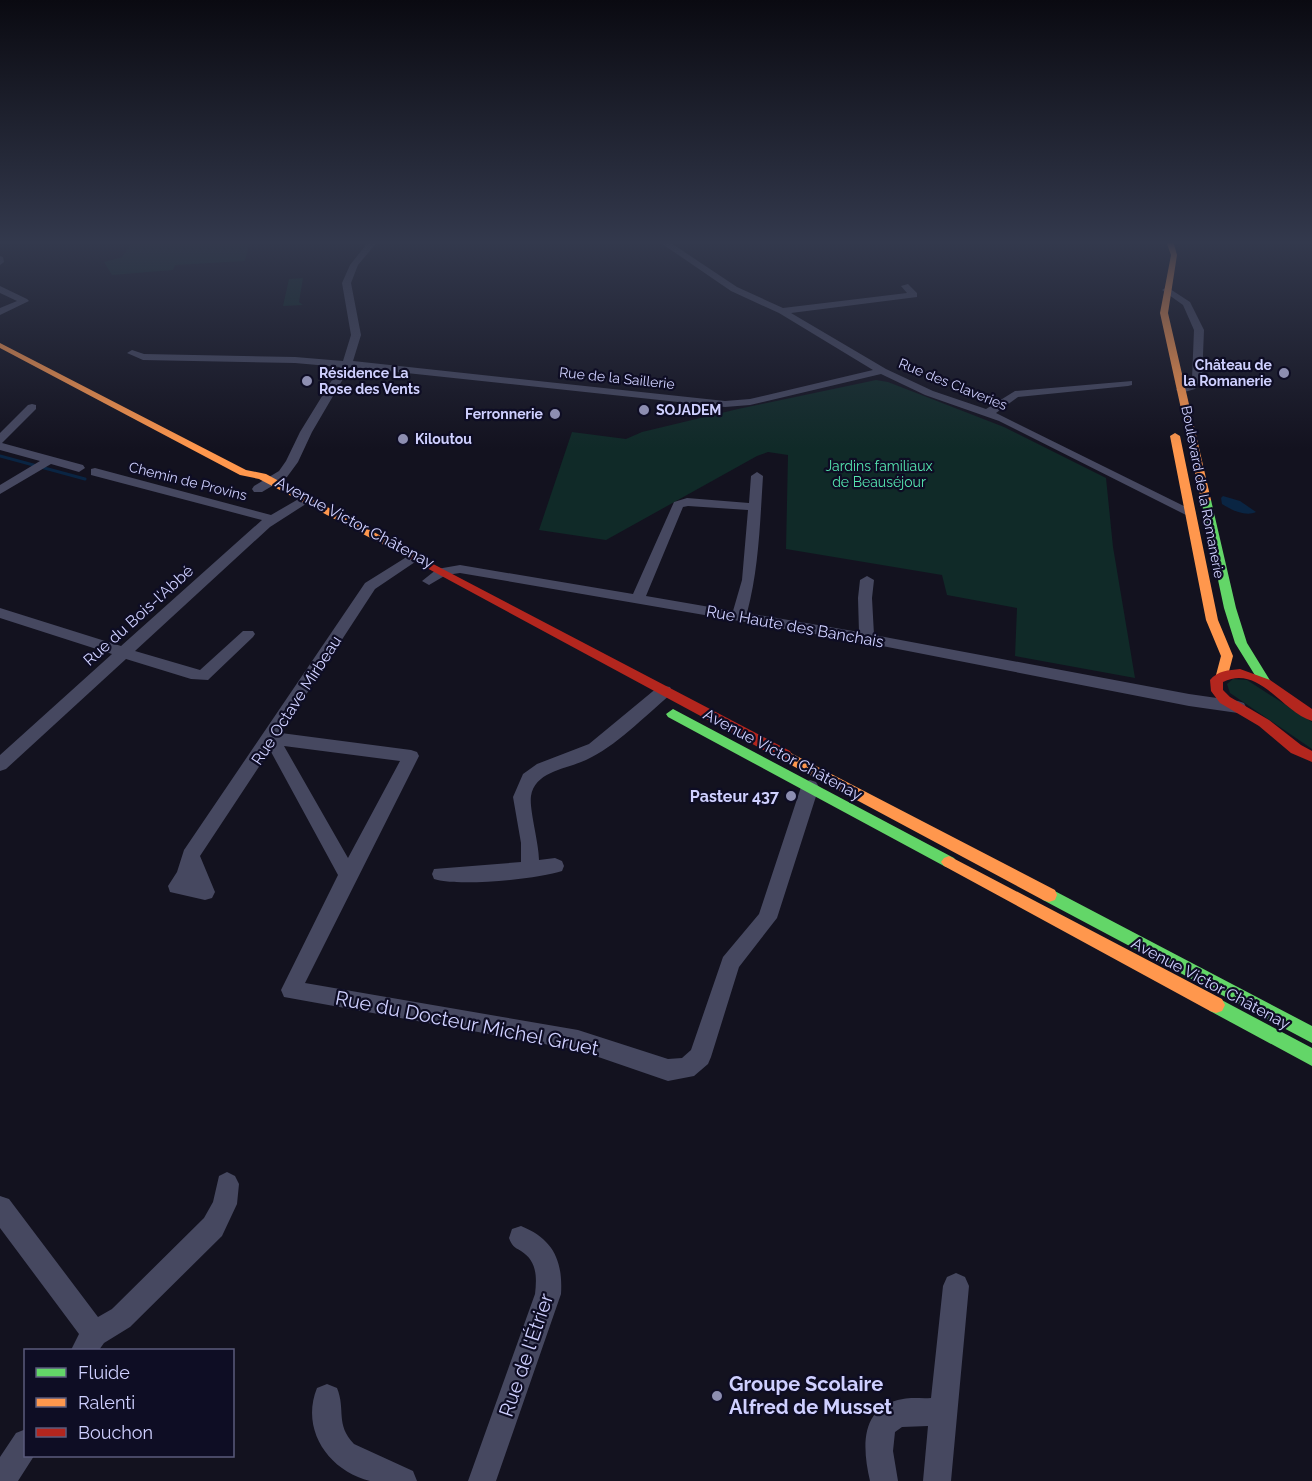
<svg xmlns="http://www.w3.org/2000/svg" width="1312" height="1481" font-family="Raleway,sans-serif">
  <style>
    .green { fill: #102a28 }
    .water { fill: #0a2543 }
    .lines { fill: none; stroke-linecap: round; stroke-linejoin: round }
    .stream { stroke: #0a2543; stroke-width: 3 }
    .street { fill: #464860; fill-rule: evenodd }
    .fast { fill: #63d668; fill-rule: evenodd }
    .slow { fill: #ff974d; fill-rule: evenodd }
    .jam { fill: #b3261e; fill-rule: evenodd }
    .poi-dot { fill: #8d8eb1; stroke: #0e0d24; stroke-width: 2 }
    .labels { text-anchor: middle; stroke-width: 4.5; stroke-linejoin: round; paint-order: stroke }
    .far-poi-label { font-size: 14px; font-weight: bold; fill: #cfd0ff; stroke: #0e0d24; text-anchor: start }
    .far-street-label { font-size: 14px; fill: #cfd0ff; stroke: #0e0d24 }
    .far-park-label { font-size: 14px; fill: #55e5af; stroke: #0e0d24 }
    .street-label { font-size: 16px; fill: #cfd0ff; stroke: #0e0d24 }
    .poi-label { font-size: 16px; font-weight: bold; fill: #cfd0ff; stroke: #0e0d24; text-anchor: end }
    .near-street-label { font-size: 20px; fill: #cfd0ff; stroke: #0e0d24 }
    .near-poi-label { font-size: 20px; font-weight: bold; fill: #cfd0ff; stroke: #0e0d24; text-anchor: start }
  </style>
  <rect width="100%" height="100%" fill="#13121f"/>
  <path class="green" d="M133,241h117l-5,20 -70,4 -2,5 -61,5 -8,-13 18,-5z
    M303,278l-4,24 4,3 -20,1 6,-27z
    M876,380l12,2 116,45 102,51 7,69 22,131 -120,-22 2,-48 -70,-13 -5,-20 -156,-26 2,-94 -20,-3 -11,4 -151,84 -67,-10 33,-98 54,7 16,-7 96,-23z
    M1233,679l14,1 65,42v27l-82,-56 -3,-9z"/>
  <path class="water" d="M1223,496l17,5 16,11c-10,5 -25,-2 -34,-8l-1,-6z"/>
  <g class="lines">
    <path class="stream" d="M0,456l85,23"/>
    <path class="street" d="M369,241h9l-20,24 -7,18 10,52 -8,26 372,40 25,-2 123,-29 -94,-57 -48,-22 -73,-50h10l69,46 46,21 124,-15 -6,-7 7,-2 9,9v4l-126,16 95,56 47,22 53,18 29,-18 117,-10v4l-4,1 -110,11 -22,16 200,99 -6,4 -4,-1 -187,-94 -74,-26 -44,-21 -131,31 -25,2 -375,-40 -38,65 -14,30 -11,15 -25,15h-8l-2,-3 2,-3 25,-15 7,-10 14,-29 40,-65 -45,-4 -152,-3 -16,-7 5,-3 12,4 151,3 48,4 8,-26 -9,-52 8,-18z
      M0,256l3,1 1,5 -4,3z
      M0,286l27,13 2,2 -29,14v-7l17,-7 -17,-8z
      M1167,287l23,15 14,28 -2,49 -7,10 -14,4 -5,-3c4,-5 11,-5 16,-11l2,-49 -11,-25 -21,-15z
      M32,404l4,1v4l-34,34 81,22 2,3 -6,4 -28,-8 -51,30v-9l40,-24 -40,-11v-17l28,-28z
      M95,468l176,47 31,-18 4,-1 6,4 -42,27 -135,124 65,19 43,-39h10l2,3 -2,3 -45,43 -17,-1 -65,-20 -120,110 -6,2v-16l112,-101 -112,-36v-10l121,38 141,-126 -171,-45v-6z
      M757,472l6,4c-3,46 -4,92 -16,137l112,19 -1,-34 2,-18 7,-4 7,4 -2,18 2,37 315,59 49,7 6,2 2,4 -2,4 -6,2 -49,-7 -322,-63 -407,-70 -14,2 -17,10 -7,-4 15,-12 23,-4 173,29 41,-92 13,-4 62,5 2,-27zM688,506l60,4 -6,70 -9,31 -87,-15 37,-89z
      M413,553l5,1 2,3 -2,3 -43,29 -94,144 130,17 6,2 2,4 -114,227 273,47 90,29 14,-1 9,-8 32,-93 36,-43 42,-127 3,-5 6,-2 6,2 3,5 -42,131 -38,49 -28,90 -3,7 -14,12 -26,5 -90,-31 -294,-53 -3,-7 57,-115 -68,-125 -70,106 15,36 -3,6 -7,2 -35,-8 -2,-6 9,-14 7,-22 181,-267zM284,746l116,15 -52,97z
      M664,686l6,1 2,4 -2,4c-25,21 -55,52 -84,65 -19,9 -51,11 -55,36 -2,13 8,47 8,64l16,-2 7,3 2,5 -2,5c-23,8 -105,16 -128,8l-2,-5 2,-5 87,-7v-19l-8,-46 10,-23 14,-10 52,-20 69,-57z
      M227,1172l8,4 4,8 -2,20 -15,32 -92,91 -26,16 -5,7h-28l8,-16 -79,-106v-32l9,3 89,118 14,-8 92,-91 9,-16 6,-26z
      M521,1226c32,13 42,34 40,68l-65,187h-28l67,-187c2,-17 2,-33 -14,-43 -7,-4 -9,-5 -12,-13l3,-9z
      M956,1273l9,4 4,9 -18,195h-28l5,-55 -26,1 -7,5 -2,19 5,30h-28c-8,-34 -10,-75 33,-82 10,-2 19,0 28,-1l12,-112 4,-9z
      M327,1384l10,4c9,22 -2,36 17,56l59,27 4,10c-14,0 -33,0 -47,0 -41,-10 -70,-51 -53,-93z
      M26,1429v27h8l-16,25h-18v-24l16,-24z"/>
    <path class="fast" d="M1206,497l5,3 25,108 11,35 24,39 -2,3h-8l-26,-42 -11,-35 -23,-108z
      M673,709l281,149 3,4 -3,4 -5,2 -5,-2 -276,-149 -2,-3z
      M1049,888l263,138v17l-269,-143 -2,-5 2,-5z
      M1216,997l96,51v18l-102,-55 -3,-6 3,-6z"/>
    <path class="slow" d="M1166,241h7l4,14 -9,58 43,187 -5,3 -5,-3 -41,-187 11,-58z
      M0,343l246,127 20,4 156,84 -6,3 -4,-1 -153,-81 -19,-4 -240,-127z
      M1175,433l5,3 38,184 15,36 -5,19 -6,4 -6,-4 5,-19 -15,-36 -36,-184z
      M785,750l270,140 2,5 -2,5 -6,2 -6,-2 -263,-141 -2,-4 2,-4z
      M949,856l273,143 3,6 -3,6 -6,2 -6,-2 -266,-145 -3,-4 3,-4z"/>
    <path class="jam" d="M416,555l374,196 2,4 -2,4h-10l-368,-199 -2,-2z
      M1240,669l30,11 42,29v12c-30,-9 -53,-57 -89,-39v8l7,7 39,23 32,25 11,6v11l-21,-9 -32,-27 -39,-23 -9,-12 -1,-11c7,-9 19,-10 30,-11z"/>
  </g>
  <linearGradient id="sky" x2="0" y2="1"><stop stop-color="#0a0a11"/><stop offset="0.54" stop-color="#33394d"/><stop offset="1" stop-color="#33394d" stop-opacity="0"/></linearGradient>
  <rect width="1312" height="449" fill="url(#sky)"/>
  <g class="poi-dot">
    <circle cx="1284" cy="373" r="6"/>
    <circle cx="307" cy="381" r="6"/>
    <circle cx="644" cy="410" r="6"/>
    <circle cx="555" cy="414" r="6"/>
    <circle cx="403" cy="439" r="6"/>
    <circle cx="791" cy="796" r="6"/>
    <circle cx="717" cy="1396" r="6"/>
  </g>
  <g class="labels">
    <g class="far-poi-label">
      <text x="1272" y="370" text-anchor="end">Château de<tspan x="1272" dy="16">la Romanerie</tspan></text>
      <text x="319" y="378">Résidence La<tspan x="319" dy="16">Rose des Vents</tspan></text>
      <text x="656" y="415">SOJADEM</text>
      <text x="543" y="419" text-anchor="end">Ferronnerie</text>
      <text x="415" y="444">Kiloutou</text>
    </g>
    <g class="far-street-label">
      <text transform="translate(617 378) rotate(6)" y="5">Rue de la Saillerie</text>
      <text transform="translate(953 384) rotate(22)" y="5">Rue des Claveries</text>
      <text transform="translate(188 481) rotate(14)" y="5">Chemin de Provins</text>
      <text transform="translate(1203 492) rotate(79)" y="5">Boulevard de la Romanerie</text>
    </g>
    <g class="far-park-label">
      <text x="879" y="471">Jardins familiaux<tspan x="879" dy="16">de Beauséjour</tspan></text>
    </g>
    <g class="street-label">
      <text transform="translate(355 522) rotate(28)" y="6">Avenue Victor Châtenay</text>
      <text transform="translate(138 615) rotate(-42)" y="6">Rue du Bois-l'Abbé</text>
      <text transform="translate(795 626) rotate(10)" y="6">Rue Haute des Banchais</text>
      <text transform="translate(296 700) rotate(-57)" y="6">Rue Octave Mirbeau</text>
      <text transform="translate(783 754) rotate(28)" y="6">Avenue Victor Châtenay</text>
      <text transform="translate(1211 983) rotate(28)" y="6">Avenue Victor Châtenay</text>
    </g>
    <g class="poi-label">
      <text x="779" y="802">Pasteur 437</text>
    </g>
    <g class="near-street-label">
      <text transform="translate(467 1023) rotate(11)" y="7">Rue du Docteur Michel Gruet</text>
      <text transform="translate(526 1355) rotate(-71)" y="7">Rue de l'Étrier</text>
    </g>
    <g class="near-poi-label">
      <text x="729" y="1391">Groupe Scolaire<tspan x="729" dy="23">Alfred de Musset</tspan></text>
    </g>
  </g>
  <rect x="24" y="1349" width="210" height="108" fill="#0e0d24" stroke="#5b5b7c" stroke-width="1.5"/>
  <rect x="36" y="1368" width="30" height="9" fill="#63d668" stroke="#5b5b7c" stroke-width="1.5"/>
  <text x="78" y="1379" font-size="18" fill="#cfd0ff">Fluide</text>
  <rect x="36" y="1398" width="30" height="9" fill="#ff974d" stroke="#5b5b7c" stroke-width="1.5"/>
  <text x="78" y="1409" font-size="18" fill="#cfd0ff">Ralenti</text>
  <rect x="36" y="1428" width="30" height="9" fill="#b3261e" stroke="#5b5b7c" stroke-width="1.5"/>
  <text x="78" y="1439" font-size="18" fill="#cfd0ff">Bouchon</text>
</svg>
